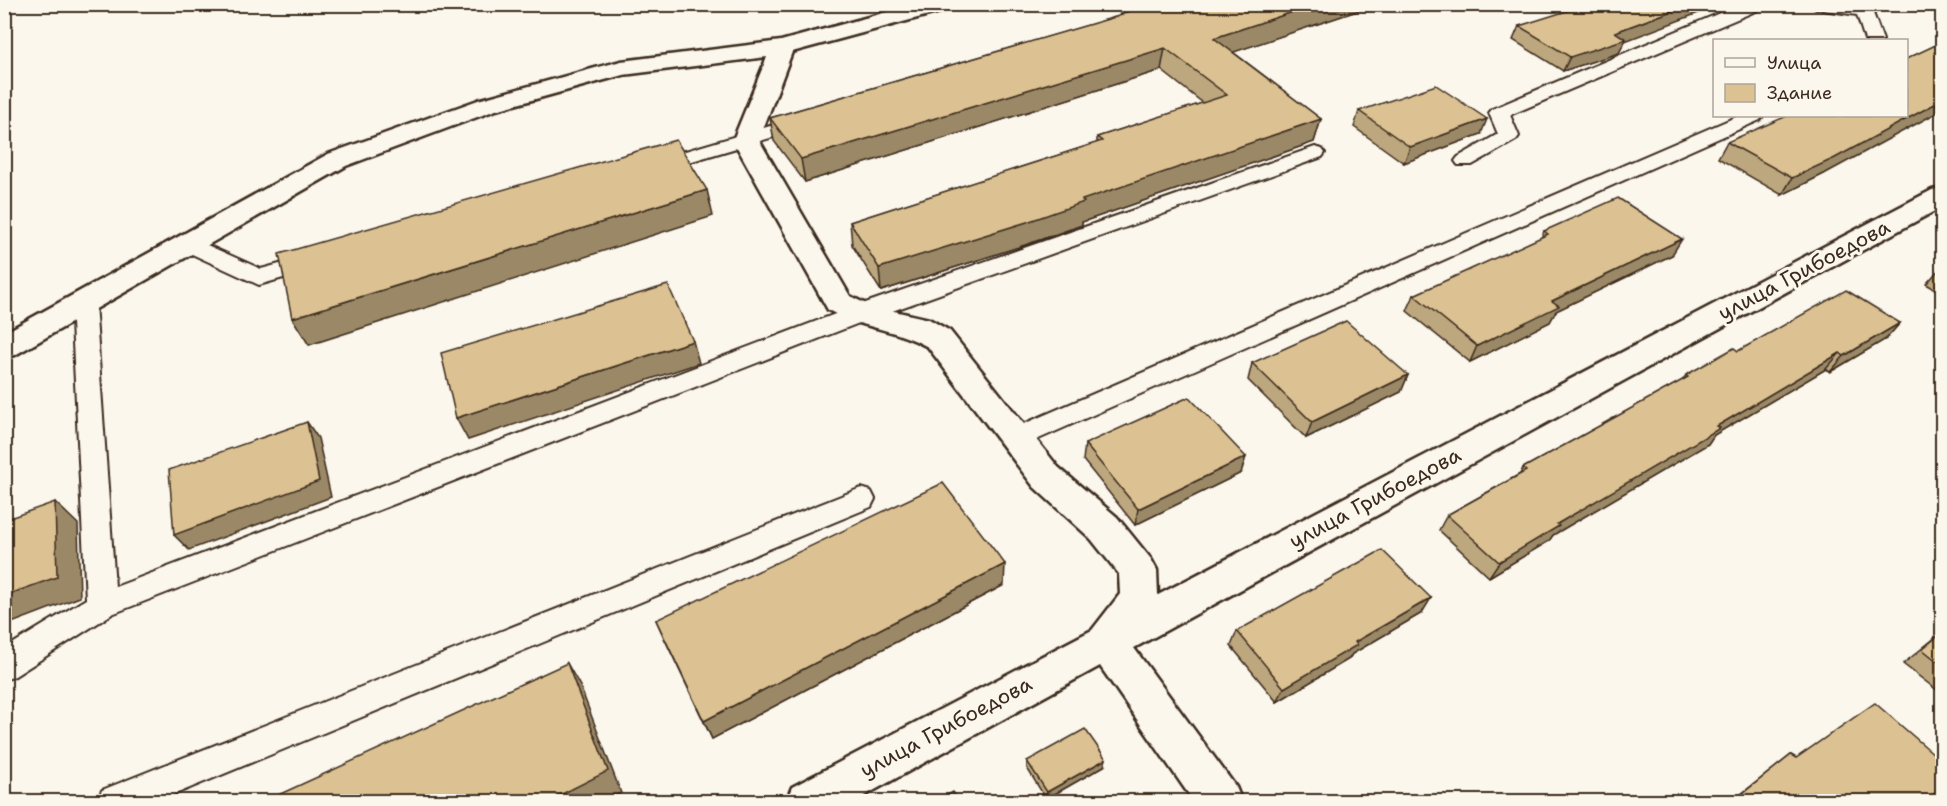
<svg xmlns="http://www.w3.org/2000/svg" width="1947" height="806" font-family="'Shantell Sans',sans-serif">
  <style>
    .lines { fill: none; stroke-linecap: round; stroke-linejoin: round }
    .lane-casing { stroke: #3b2a1e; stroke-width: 4 }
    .street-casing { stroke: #3b2a1e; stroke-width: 5 }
    .lane { fill: #fbf7ec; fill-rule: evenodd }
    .street { fill: #fbf7ec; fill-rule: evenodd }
    .wall { fill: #bda77e; stroke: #3b2a1e; stroke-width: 1.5 }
    .shaded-wall { fill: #9a8866; stroke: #3b2a1e; stroke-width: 1.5 }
    .building { fill: #dcc292; stroke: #3b2a1e; stroke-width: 1.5 }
    .labels { text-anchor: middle; stroke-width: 6; stroke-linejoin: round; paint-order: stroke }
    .street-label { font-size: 21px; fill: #3b2a1e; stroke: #fbf7ec }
  </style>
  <rect width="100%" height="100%" fill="#fbf7ec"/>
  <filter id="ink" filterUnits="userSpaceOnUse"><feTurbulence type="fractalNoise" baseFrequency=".0167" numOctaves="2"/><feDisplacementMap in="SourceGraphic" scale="12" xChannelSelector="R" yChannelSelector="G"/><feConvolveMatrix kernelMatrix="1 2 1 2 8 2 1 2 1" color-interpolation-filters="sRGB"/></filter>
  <g filter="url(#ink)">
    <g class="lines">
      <g class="lane-casing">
        <path id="lane" d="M1741,4h24l-2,4 -253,107 9,21 -3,4 -44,25h-14l-3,-4 3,-4 40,-23 -9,-21 3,-4z
          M1808,4h78l-13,9 10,27h-18l-8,-25 -41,-6z
          M804,116l7,2 3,4 -3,4 -156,46 -7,-2 -3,-4 3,-4z
          M1738,116h25l-3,4 -735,325 -9,3 -9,-3 -4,-7 4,-7z
          M1315,147l7,2 3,4 -3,4 -455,163 -755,294 -97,62 -11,4v-31l82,-50 -15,-296 4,-6 8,-2 8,2 4,6 20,284 736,-279z
          M189,237l72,32 56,-15 8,2 3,5 -3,5 -66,19 -78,-36 -3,-5 3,-5z
          M861,488l10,3 4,8 -4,8 -715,295h-59l5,-12z"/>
      </g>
      <g class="street-casing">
        <path id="street" d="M916,4h38l-3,5 -159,43 -33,88 91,156 18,9 61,14 21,12 108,136 59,50 34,42 6,11 1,25 774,-405 10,-2v19l-808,441 102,139 6,15h-48l-94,-136 -247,136h-67l6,-15 300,-157 28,-36 -1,-20 -28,-35 -57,-52 -106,-140c-33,-19 -66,-18 -100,-37l-95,-170 34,-83 -144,18 -127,35 -150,56 -331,189 -11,3v-25l324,-179 150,-54 143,-39 160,-20z"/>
      </g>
      <use href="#lane" class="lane"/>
      <use href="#street" class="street"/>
    </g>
    <path class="wall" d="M1152,4h226l-145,48 88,67 -7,23 -232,80v3l-57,20 -144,46 -29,-46 -2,-23 247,-79v-6l106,-34 -42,-33 -356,112 -31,-41 -4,-23 350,-102v-2z
      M1519,26l106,15 -6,12 -56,18 -50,-31z
      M1359,111l122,23 -77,29 -50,-36z
      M1727,142l97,32 -42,21 -64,-37z
      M1544,231l128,24 -116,56 -6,11 -80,40 -63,-51 7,-16 127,-57z
      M1942,266v27l-16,-9z
      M1900,323l-14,16 -56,33 -4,-3 -112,66 -6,9 -155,91 -4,6 -60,36 -50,-47 8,-15 73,-41 3,-6 159,-87 4,-6 52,-24z
      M1252,363l156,12 -7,17 -95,46 -58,-58z
      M1085,444l156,29 -106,52 -52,-65z
      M1004,585l-292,154 -47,-99 -9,-20z
      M1422,613l-70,41 -3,5 -72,43 -46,-56 6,-15z
      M1942,632v62l-39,-30z
      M1791,755l5,3 128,43h-192z
      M1027,761l77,5 -58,33 -19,-31z"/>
    <path class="shaded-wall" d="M1317,4h61l-168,56 4,-22z
      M1691,4h31l-97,37 -6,12 -56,18 7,-14 45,-25z
      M1165,48l-4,22 -356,112 -4,-23z
      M1942,100v10l-118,64 -42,21 10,-17z
      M1321,119l-7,23 -232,80v3l-57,20 -144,46 -2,-23z
      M1487,119l-6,15 -77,29 6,-16z
      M707,190l6,26 -404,129 -17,-27z
      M1682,239l-10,16 -116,56 -6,11 -80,40 7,-16 75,-45z
      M1900,323l-14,16 -56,33 14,-16z
      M693,341l6,22 -231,77 -12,-22z
      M1840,353l-14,16 -112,66 -6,9 -155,91 -4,6 -60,36 10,-15 58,-38 160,-98z
      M1408,375l-7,17 -95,46 6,-16z
      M307,422l11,16 13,59 -142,53 -15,-15z
      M1246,457l-5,16 -106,52 3,-16z
      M55,502l23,22 2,73 -76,29v-30z
      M1005,564l-1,21 -292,154 -8,-18z
      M1431,598l-9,15 -70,41 -3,5 -72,43 7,-14 71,-46z
      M567,663l13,23 41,107 -17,8h-56z
      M1106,759l-2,7 -58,33 1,-7z"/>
    <path class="building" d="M1152,4h165l-103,34 107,81 -239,81 2,2 -57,20 -148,46 -29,-46 252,-81 -5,-4 130,-42 -62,-47 -364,111 -31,-41 352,-103 -2,-1z
      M1589,4h102l-76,28 11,7 -56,18 -51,-31z
      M1942,42v58l-107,58 -43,20 -65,-36 60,-26h119v-57z
      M1436,85l51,34 -77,28 -51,-36z
      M676,140l31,50 -415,128 -13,-64z
      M1618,198l64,41 -130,62 7,5 -82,40 -63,-51 134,-61 -4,-3z
      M668,285l25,56 -237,77 -15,-65z
      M1846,290l54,33 -56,33 -4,-3 -123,73 3,2 -163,96 2,2 -60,36 -52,-47 79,-44 -3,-3 165,-91 -2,-2 48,-27 4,3z
      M1346,321l62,54 -96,47 -60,-59z
      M1189,397l57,60 -108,52 -53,-65z
      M307,422l12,59 -145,54 -5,-65z
      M943,483l62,81 -301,157 -48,-101z
      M55,502l2,75 -53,19v-76z
      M1382,550l49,48 -76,44 2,3 -73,43 -47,-57z
      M1942,633v32l-20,-16z
      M567,663l41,108 -60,30h-283z
      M1875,703l67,58v27l-18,13h-172l-9,-8 48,-38 5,3z
      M1085,729l21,30 -59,33 -20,-31z
      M953,792l6,9h-22z"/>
  </g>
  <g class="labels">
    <g class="street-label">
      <text transform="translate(1804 270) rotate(-28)" y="7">улица Грибоедова</text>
      <text transform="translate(1375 498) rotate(-28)" y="7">улица Грибоедова</text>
      <text transform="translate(946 727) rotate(-28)" y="7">улица Грибоедова</text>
    </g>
  </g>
  <rect width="1947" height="806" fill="none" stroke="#fbf7ec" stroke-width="24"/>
  <rect x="12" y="12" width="1923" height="782" fill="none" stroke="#3b2a1e" stroke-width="2" filter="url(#ink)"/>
  <rect x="1713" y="39" width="195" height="78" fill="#fbf7ec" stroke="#aea59a" stroke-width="1.5"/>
  <rect x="1725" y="58" width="30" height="9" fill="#fbf7ec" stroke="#aea59a" stroke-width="1.5"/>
  <text x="1767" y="69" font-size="18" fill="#3b2a1e">Улица</text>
  <rect x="1725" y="84" width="30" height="18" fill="#dcc292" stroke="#aea59a" stroke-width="1.5"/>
  <text x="1767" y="99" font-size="18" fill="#3b2a1e">Здание</text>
</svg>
